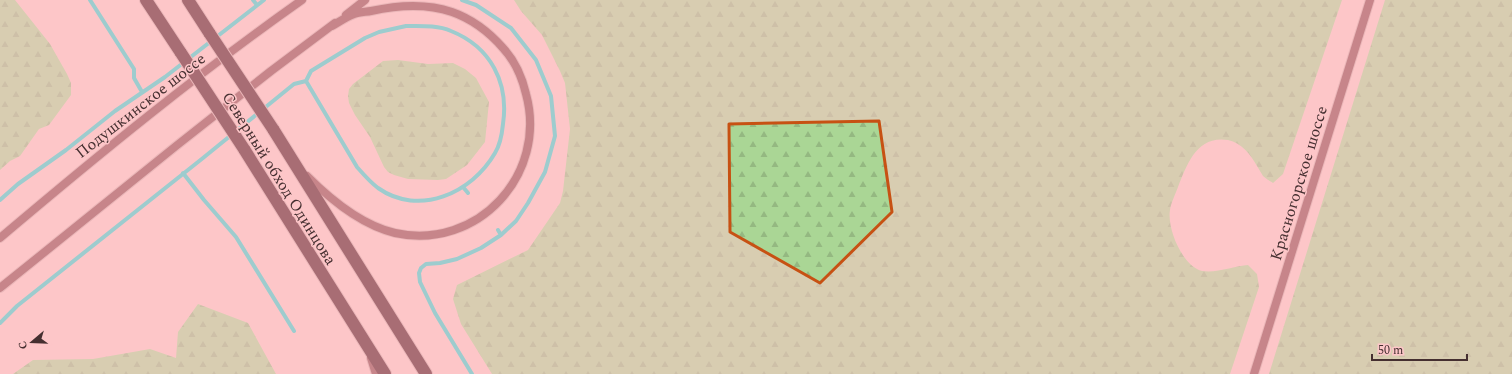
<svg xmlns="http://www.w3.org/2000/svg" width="1512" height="374" font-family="Spectral,serif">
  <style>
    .forest { fill: url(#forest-firs) }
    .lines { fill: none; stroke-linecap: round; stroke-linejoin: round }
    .stream { stroke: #28d3d5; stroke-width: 4 }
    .secondary-casing { stroke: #d5a5a7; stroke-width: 10 }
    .highway-casing { stroke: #d5a5a7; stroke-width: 14 }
    .secondary { stroke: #85363f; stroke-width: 8 }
    .highway { stroke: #42000f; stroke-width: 12 }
    .highway-bridge-casing { stroke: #d5a5a7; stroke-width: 14; stroke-linecap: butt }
    .highway-bridge { stroke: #42000f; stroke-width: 12 }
    .marked { fill: none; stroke: #c75113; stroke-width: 3; stroke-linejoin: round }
    .labels { text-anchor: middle; stroke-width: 3; stroke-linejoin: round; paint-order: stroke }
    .street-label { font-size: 16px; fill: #452f30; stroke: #fdc6c8 }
  </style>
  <defs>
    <pattern id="forest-firs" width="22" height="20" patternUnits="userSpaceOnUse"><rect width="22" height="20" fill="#aad695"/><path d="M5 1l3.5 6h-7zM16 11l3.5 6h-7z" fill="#94b881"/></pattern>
  </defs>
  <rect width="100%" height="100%" fill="#fdc6c8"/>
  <path class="forest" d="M0,0h15l35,44 17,30 4,9v12l-22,30 -10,4 -19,27 -10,5 -10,9z
    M514,0h828l-59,174 -10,9c-3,-2 -7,-4 -10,-7 -2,-3 -4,-7 -6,-10 -7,-12 -15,-23 -29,-26 -31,-5 -41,24 -50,47 -3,8 -7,16 -8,23 -3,18 11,51 27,59 12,7 37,-3 51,-4l9,9 2,13 -29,87h-738l-31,-50 -8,-25 4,-14 71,-35 32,-47 3,-12 7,-62 -5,-46 -5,-12 -18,-36 -21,-24z
    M1385,0h127v374h-243z
    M398,60l30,4 25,-1 12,6 11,9 13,24 -4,40 -18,23 -21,14 -8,1 -30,-1 -14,-4 -6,-3 -4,-5 -14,-30 -15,-22 -6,-12 -1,-7 1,-7 4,-5 30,-23z
    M198,304l50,19 28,51h-263l20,-14 60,-1 57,-10 26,9 2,-26z"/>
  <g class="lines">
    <path class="stream" d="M90,0l44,69v9l8,14
      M253,0l4,5
      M462,0l14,5 35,23 25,32 15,36 4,40 -10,36 -17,31 -12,18 -15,14 -20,13 -24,11 -17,4 -14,1 -5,4 -2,5 1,9 15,31 37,61
      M406,26c15,0 32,-1 45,5 40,16 58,52 52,93 -1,10 -3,21 -8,29 -23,40 -76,64 -117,35 -8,-6 -14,-13 -21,-21l-51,-86 5,-10 54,-33 14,-6z
      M183,173l21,27 32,37 58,94
      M463,187l5,6
      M0,200l18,-16 48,-34 49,-39 50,-34 99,-77
      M498,230l3,5
      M0,323l17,-17 186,-148 91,-74 12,-3"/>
    <g class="secondary-casing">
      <path id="secondary" d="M346,15l19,-15
        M307,176c24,24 54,49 88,57 83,18 153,-59 131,-139 -4,-17 -11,-33 -23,-46 -14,-16 -31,-29 -51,-36 -26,-9 -54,-7 -81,-1 -5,1 -12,1 -17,3 -8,3 -15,8 -22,12
        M0,238c98,-83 197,-164 302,-238
        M0,288l176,-142 95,-75 64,-48
        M371,358l5,16
        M1254,374l116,-374"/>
    </g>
    <g class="highway-casing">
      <path id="highway" d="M146,0l35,53
        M188,0l22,34
        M273,129l153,245
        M244,149l141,225"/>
    </g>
    <use href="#secondary" class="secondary"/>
    <use href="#highway" class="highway"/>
    <g class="highway-bridge-casing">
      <path id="highway-bridge" d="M210,34l63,95
        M181,53l63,96"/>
    </g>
    <use href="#highway-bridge" class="highway-bridge"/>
  </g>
  <path d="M0 0H1512V374H0ZM879,121l13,91 -72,71 -90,-51 -1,-108z" fill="#fdc6c8" fill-opacity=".55" fill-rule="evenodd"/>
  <path class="marked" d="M879,121l13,91 -72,71 -90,-51 -1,-108z"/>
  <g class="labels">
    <g class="street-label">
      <text transform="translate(140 105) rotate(-38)" y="6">Подушкинское шоссе</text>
      <text transform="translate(280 178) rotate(58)" y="6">Северный обход Одинцова</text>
      <text transform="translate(1298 183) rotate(-73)" y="6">Красногорское шоссе</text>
    </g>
  </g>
  <g transform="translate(32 342) rotate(251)" stroke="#fdc6c8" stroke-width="3" paint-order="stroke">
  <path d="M0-3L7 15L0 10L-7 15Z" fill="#452f30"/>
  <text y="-6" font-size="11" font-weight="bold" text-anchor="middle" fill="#452f30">С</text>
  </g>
  <path d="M1372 354v6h95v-6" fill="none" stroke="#452f30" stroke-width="2"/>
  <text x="1378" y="354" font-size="12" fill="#452f30" stroke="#fdc6c8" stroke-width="3" paint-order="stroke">50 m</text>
</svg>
